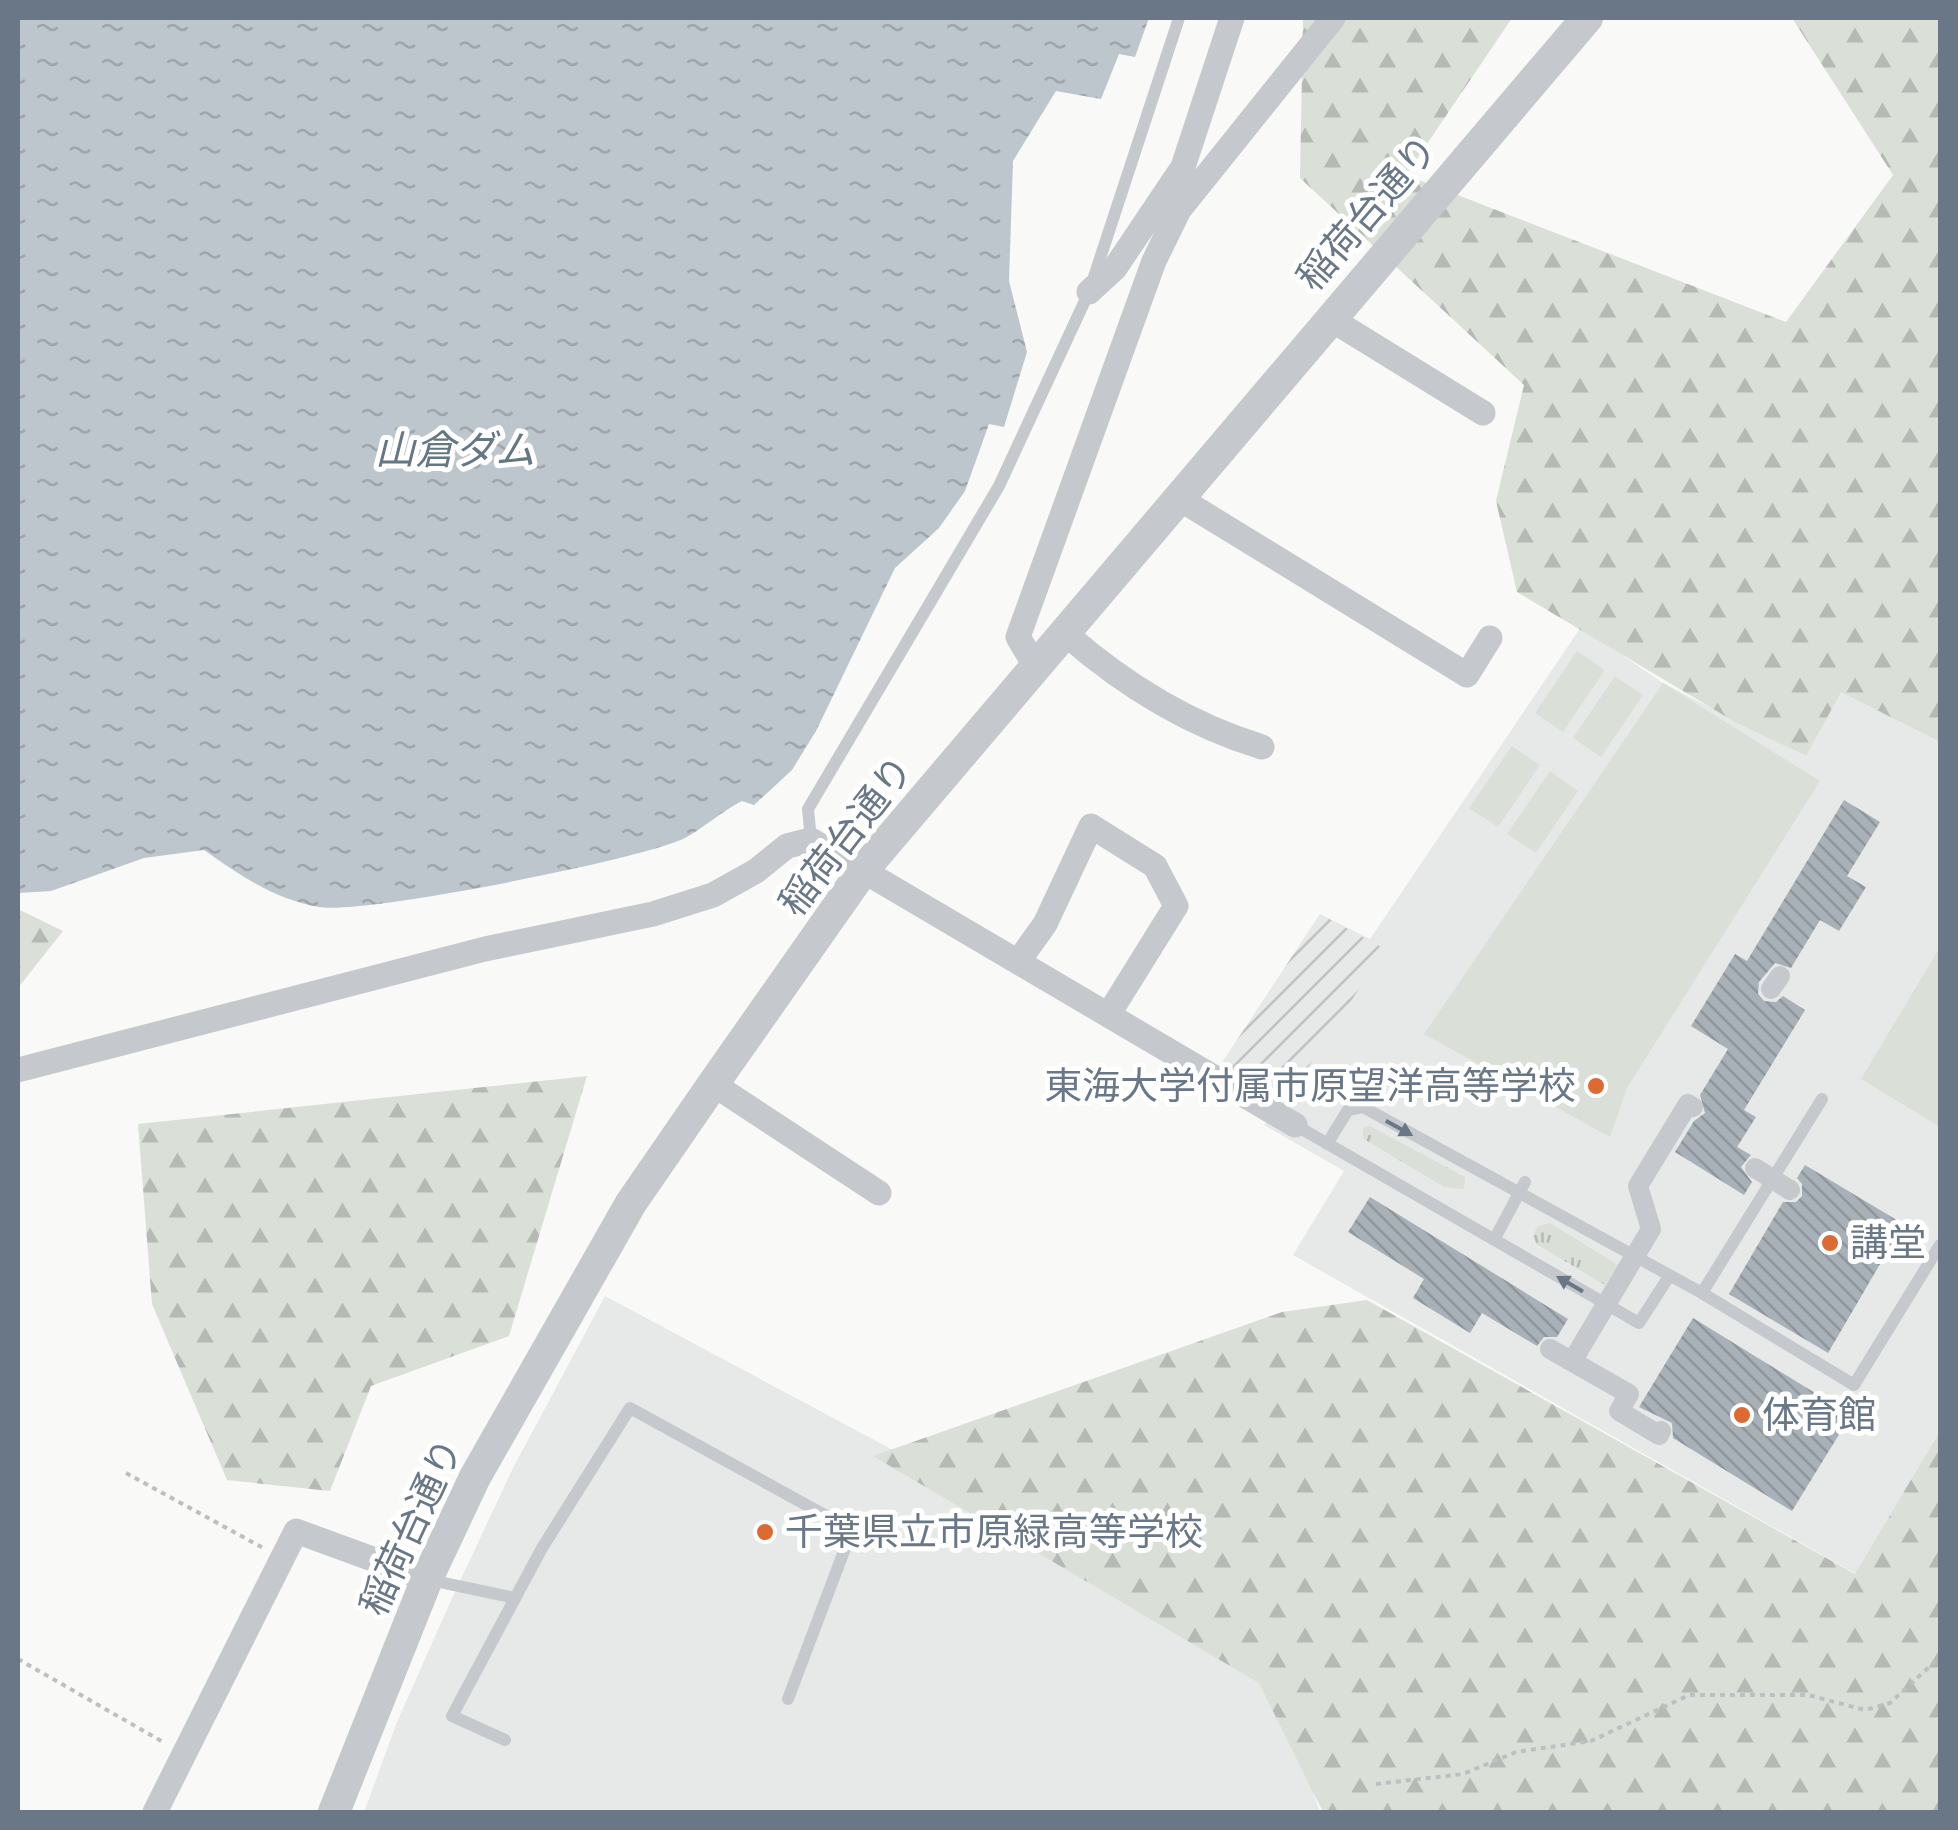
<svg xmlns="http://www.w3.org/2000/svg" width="1958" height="1830" font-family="Jost,'Noto Sans JP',sans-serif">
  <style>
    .built { fill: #e7e8e8 }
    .industrial { fill: url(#industrial-furrows) }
    .grass { fill: url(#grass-tufts) }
    .forest { fill: url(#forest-firs) }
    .pitch { fill: #dae0d8 }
    .water { fill: url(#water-ripples) }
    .building { fill: url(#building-back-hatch) }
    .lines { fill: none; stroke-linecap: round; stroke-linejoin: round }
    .path { stroke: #bdbfc2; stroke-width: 4; stroke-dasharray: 5 5; stroke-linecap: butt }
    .service { stroke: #c5c8cc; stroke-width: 12 }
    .pedestrian { stroke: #c5c8cc; stroke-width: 20 }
    .minor { stroke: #c5c8cc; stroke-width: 25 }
    .tertiary { stroke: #c5c8cc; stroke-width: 32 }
    .pedestrian-bridge { stroke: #c5c8cc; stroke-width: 20 }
    .oneway { fill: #697787 }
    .poi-dot { fill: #dd6933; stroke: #fff; stroke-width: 4 }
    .labels { text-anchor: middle; stroke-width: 10; stroke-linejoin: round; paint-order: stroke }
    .street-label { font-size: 38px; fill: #697787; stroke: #fff }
    .poi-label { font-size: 38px; fill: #697787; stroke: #fff; text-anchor: start }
    .water-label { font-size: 40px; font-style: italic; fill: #657782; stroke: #fff }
  </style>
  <defs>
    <pattern id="industrial-furrows" width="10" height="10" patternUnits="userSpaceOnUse" patternTransform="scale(2.5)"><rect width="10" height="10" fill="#e7e8e8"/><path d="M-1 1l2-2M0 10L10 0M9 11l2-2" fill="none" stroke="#bfc1c2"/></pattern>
    <pattern id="grass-tufts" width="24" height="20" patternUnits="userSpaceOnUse" patternTransform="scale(2.5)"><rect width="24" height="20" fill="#dae0d8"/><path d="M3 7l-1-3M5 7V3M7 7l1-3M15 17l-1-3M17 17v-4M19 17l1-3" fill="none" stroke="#b5bab5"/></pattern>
    <pattern id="forest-firs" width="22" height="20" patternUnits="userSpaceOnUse" patternTransform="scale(2.5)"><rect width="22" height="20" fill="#dae0d8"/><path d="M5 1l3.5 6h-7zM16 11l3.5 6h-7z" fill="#b5bab5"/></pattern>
    <pattern id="water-ripples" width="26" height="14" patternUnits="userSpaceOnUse" patternTransform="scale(2.5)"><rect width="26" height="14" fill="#bdc6cc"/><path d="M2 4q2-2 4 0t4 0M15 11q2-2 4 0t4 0" fill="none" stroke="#9ea6ab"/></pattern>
    <pattern id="building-back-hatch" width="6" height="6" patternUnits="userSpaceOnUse" patternTransform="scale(2.5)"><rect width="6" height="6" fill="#a9b1b8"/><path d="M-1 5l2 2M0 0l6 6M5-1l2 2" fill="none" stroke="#8e959b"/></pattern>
  </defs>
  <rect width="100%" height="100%" fill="#f9f9f7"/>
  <path class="built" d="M1581,627l82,56 142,73 35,-65 100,51v689l-84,143 -563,-319 51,-84 -80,-46 18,-19 -62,-40 100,-152 50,25z
    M605,1296l657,351 58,165h-956l33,-90 56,-126 60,-128z"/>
  <path class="industrial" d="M1320,914l65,35 -102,157 -63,-40z"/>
  <path class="grass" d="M1370,1126l95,51 -1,12 -20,-2 -80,-48 -1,-12z
    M1550,1223l68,42 -13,20 -69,-41 -3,-9 5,-9z"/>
  <path class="forest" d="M1303,18h209l-106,157 380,147 107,-147 -101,-157h148v724l-99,-50 -35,64 -71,-34 -218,-130 -21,-91 28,-116 -224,-207z
    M18,909l45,22 -45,57z
    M587,1076l-78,260 -138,50 -41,105 -103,-11 -75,-176 -14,-180z
    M1367,1300l488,274 85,-143v381h-617l-64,-129 -386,-227 409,-144z"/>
  <path class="pitch" d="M1577,651l28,19 -42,62 -28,-19z
    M1615,676l28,19 -42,62 -28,-19z
    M1663,683l157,98 -193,307 -17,49 -186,-103z
    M1512,746l28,19 -42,62 -29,-19z
    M1550,771l28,20 -42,62 -29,-19z
    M1940,947v180l-79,-48z"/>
  <path class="water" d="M18,18h1131l-14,39 -16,-3 -18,45 -45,-8 -43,70 -4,120 18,71 -23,75 -15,-3 -24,67 -26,37 -44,40 -79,163 -24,39 -38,35 -12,-4c-20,10 -37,26 -57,37 -41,21 -324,77 -366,69 -45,-8 -78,-31 -115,-57l-60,8 -93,33 -33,2z"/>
  <path class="building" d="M1844,800l36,22 -33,54 19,11 -27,44 -19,-11 -29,48 -16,-5 -16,19 -1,12 6,7 12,1 7,-6 22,14 -61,100 12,7 -19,30 14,8 -10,12 11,15 -8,13 -69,-43 19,-31 11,-8 -5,-18 28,-46 -37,-23 44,-72 12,7z
    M1805,1165l105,63 -20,35 -7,-4 -55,94 -99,-59 54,-92h13l6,-6v-12l-5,-6z
    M1370,1197l198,122 -11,18h-13l-7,9 -55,-33 -12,20 -57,-35 11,-19 -76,-47z
    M1693,1318l158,97 -59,96 -119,-73 -1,-15 -33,-16z"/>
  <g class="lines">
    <path class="path" d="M126,1473l139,76
      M18,1659l145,83
      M1376,1784l87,-10 53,-22 75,-11 98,-46h119l57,15 25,-7 50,-46"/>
    <path class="service" d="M811,840l-3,-31 191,-323 90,-194 90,-274
      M1295,1125l344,198 29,-45
      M1327,1144l21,-34 15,-3 339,186 152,92 86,-140
      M1494,1240l31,-58
      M1702,1293l120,-194
      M430,1580l85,18
      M505,1740l-53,-24 90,-168 88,-140 222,122 -64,169"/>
    <path class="pedestrian" d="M1771,989l9,-13
      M1550,1349l79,45 -10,17 40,24 2,-4"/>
    <path class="minor" d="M1089,292l26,-24 68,-101 49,-149
      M1329,318l154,95
      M1180,499l287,176 23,-37
      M1066,634c57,50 124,91 196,113
      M1037,669l-19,-32 136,-376 25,-51 154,-192
      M1020,959l25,-35 46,-98 64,40 21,40 -66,106
      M18,1070l467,-121 168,-35 60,-19 43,-24 31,-25 24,-6 484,285
      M713,1084l166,109
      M155,1812l141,-281 131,48"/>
    <path class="tertiary" d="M334,1812l93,-233 48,-102 156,-274 82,-119 151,-215 723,-851"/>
    <path class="pedestrian-bridge" d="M1755,1168l35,22
      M1573,1360l78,-131 -13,-43 50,-82 5,3"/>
  </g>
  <defs><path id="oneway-solid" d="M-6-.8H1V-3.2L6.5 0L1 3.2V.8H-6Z" transform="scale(2.5)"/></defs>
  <g class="oneway">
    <use href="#oneway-solid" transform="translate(1399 1128) rotate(29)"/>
    <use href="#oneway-solid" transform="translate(1570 1284) rotate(-150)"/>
  </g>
  <g class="poi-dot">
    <circle cx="1596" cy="1086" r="10"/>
    <circle cx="1830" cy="1243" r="10"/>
    <circle cx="1742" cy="1415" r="10"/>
    <circle cx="765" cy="1532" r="10"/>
  </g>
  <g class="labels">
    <g class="street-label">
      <text transform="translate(1367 213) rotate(-49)" y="13">稲荷台通り</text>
      <text transform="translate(846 836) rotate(-52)" y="13">稲荷台通り</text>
      <text transform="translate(411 1527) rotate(-65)" y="13">稲荷台通り</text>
    </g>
    <g class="poi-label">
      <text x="1576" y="1099" text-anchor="end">東海大学付属市原望洋高等学校</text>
      <text x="1850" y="1256">講堂</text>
      <text x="1762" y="1428">体育館</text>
      <text x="785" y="1545">千葉県立市原緑高等学校</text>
    </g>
    <g class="water-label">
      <text x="455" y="464">山倉ダム</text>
    </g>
  </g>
  <rect width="1958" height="1830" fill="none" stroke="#697787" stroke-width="40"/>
</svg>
